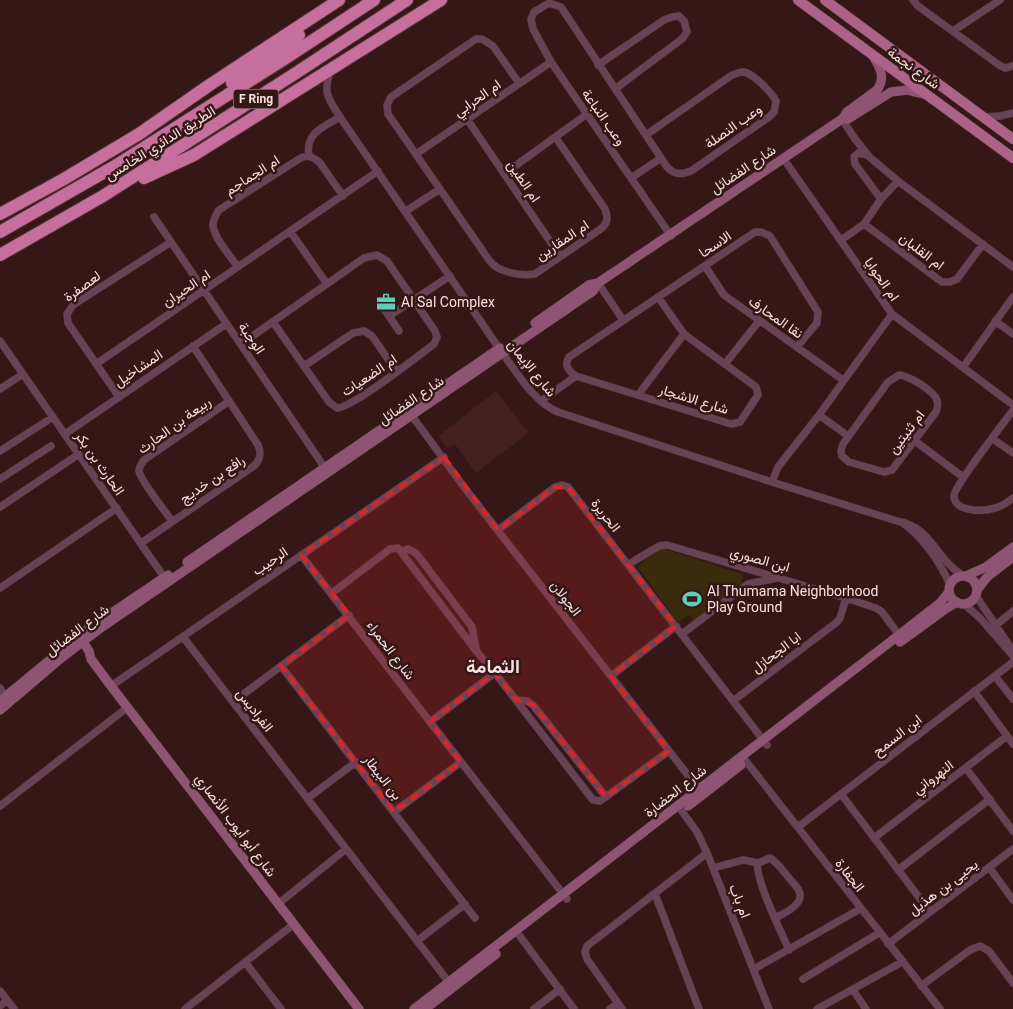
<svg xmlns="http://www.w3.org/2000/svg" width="1013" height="1009" font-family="Roboto,Vazirmatn,sans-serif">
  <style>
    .built { fill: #441f1f }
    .green { fill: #392b0b }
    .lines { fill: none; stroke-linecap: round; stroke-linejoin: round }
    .street-casing { stroke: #503333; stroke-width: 8 }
    .secondary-casing { stroke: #503333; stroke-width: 10 }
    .primary-casing { stroke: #503333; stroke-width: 11 }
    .highway-casing { stroke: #503333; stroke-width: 14 }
    .street { stroke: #674355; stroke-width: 7 }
    .secondary { stroke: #8e5572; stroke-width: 9 }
    .primary { stroke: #ac6388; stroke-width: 10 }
    .highway { stroke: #c76f9c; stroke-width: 12 }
    .marked { fill: #d62828; fill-opacity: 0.2; stroke: #d62828; stroke-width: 4; stroke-dasharray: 10 6; stroke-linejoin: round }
    .labels { text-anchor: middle; stroke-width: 5; stroke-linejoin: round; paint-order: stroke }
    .shield { fill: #351717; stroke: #bda4a4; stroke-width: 1 }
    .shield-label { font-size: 12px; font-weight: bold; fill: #f7e1e0 }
    .street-label { font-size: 14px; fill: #f7e1e0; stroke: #351717 }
    .poi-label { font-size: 14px; fill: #f7e1e0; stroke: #351717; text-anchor: start }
    .district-label { font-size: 19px; font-weight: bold; fill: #f7e1e0; stroke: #351717 }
  </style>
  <rect width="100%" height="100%" fill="#351717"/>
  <path class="built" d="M496,391l33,42 -53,40 -21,-29 -7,5 -10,-13z"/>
  <path class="green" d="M661,548l81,26 1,3 -2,8 -47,36 -5,-6 -11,7 -39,-53v-4z"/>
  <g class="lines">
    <g class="street-casing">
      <path id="street" d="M913,0l5,6 81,59 6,3 8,-2
        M953,31l47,-31
        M598,65l66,-45 8,-3 7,-1 5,5 3,11 -5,7 -67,50
        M330,71c-7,23 -2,27 10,46l163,237c15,20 31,48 55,58l214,70 125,39c35,6 38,37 65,54
        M519,83l-26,-37 -11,-7h-6l-85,58 -4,8 1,9 101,146c9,13 32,16 46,14l67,-46c6,-6 6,-11 3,-19l-49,-71
        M984,117l16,-1 13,-3
        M467,119l93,137
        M842,119l13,20 13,16
        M646,135l83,-58c5,-3 9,-5 15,-5 10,2 28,21 32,29l-2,11 -5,5 -78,54c-10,4 -16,4 -24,-4l-106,-160 -12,-4 -15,9 -3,7 2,10 18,33 120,174
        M416,154l135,-92
        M309,156c-4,-23 14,-29 31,-39
        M783,158l109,156 121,91
        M504,174l83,-60
        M631,178l30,-20
        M881,199l-26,-35 -1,-7 4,-4 9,2 31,26 115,86
        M406,211l34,-22
        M154,217l173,254
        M864,224l78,58h8l7,-3 26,-35
        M290,231l37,53
        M841,240l23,-16 17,-25 17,-18
        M705,266l19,29 119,85
        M238,267c-7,-10 -25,-30 -25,-42 0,-6 3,-10 6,-15l80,-51c8,-5 14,-3 21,4l23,33
        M598,283l25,37
        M658,297l26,37 72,53 2,8 -18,27 -9,2 -155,-48c-8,-5 -12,-11 -7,-19l186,-125h6l9,4 48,76 -1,11 -20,24
        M380,304l9,12
        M995,321l18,13
        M399,331l-10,-15 61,-40
        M0,341l164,236v4
        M241,344l123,-86 13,-3 10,6 48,70 2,6 -3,7c-16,12 -82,64 -97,64l-8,-6 -56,-80
        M96,364l282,-193
        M725,364l34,-43
        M304,366l49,-33 11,-2 8,5 25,36
        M964,366l49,-69
        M899,375c10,1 34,15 38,25 1,4 1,8 -1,12l-44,58 -8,2 -35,-10 -7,-6 -1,-5 2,-7 45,-62z
        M0,389l23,-15
        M638,395l46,-61
        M119,397l-51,-74 -1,-9 6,-9 98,-63
        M541,401l35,-25
        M1013,410c-9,13 -59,76 -59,86 0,10 11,13 20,14 16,1 27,-2 39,-12
        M819,415l29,21
        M412,416l52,71 237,305
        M65,434l161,-110
        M993,439l20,14
        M915,441l48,36
        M0,451l53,-34
        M0,479l51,-33
        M772,482l6,-15 41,-52 73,-101
        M0,507l79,-53
        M172,521c-7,-10 -32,-41 -33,-50 0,-4 2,-7 5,-11l84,-58
        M904,524c19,13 37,40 46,61
        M498,530l57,-43 7,-2 6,2 199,258
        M141,543l113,-77c6,-6 8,-12 4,-21l-65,-99
        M402,551l6,-2 8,4 56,74 4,22
        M301,555l266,344
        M629,564l30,-18 8,-1 179,53 30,10 6,4 20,27
        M0,588l117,-80
        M332,593l58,-44 8,-1 79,104 18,21 98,127 7,1 69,-50
        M976,596l37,55
        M964,604l16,14 33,38
        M995,626l18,-15
        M682,634l66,-50 29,-6
        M183,637l268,348
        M281,666l194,252
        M611,676l65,-50
        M995,676l18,23
        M111,686l333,-229
        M0,688l8,12
        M974,691l39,53
        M516,700l11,1 6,4 73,92
        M733,701l104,-79 3,-4 6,-20
        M233,702l116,-87
        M430,722l65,-49
        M742,756l198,253
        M966,768l47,63
        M841,794l89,118
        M308,798l48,-36
        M0,806l128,-99
        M678,806l19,26 10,21 62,156
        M394,812l67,-50
        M798,827l215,-165
        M874,838l133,-102
        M989,867l24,33
        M713,868l30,-8 15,3
        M898,870l92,-71
        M655,894l44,115
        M278,904l68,-55
        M775,918c10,-5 30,-14 24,-27 -2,-5 -7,-9 -10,-13 -6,-7 -11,-15 -19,-20l-12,5c-4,14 24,71 31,87
        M516,931l58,78
        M417,941l48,-37
        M888,944l125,-95
        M245,962l36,47
        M754,969l106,-60
        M803,979l76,-46
        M921,986l49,-36 10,-4 9,5 24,32
        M853,990l13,19
        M0,991l14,18
        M0,1006l7,-5
        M185,1009l109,-85
        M534,1009l26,-20
        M610,1009l8,-6
        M622,1009l-35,-50 -2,-7 2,-6 120,-93
        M817,1009l85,-47"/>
    </g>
    <g class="secondary-casing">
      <path id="secondary" d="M842,119l5,-7 30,-22c9,-12 3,-23 -4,-34
        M535,323l54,-38 9,-2
        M187,562l313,-214
        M949 590a14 14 0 1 1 28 0a14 14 0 1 1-28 0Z
        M966,576l20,-9 27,-20
        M977,590l10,-13 26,-20
        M80,638l9,13 2,8 20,27 248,323
        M900,642l44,-32 13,-8
        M0,701l85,-70 83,-56
        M0,710l60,-51 42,-32 491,-336 5,-8 244,-164h6l43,-27 16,-2 16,4
        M688,806l53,-41
        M414,1009l485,-374 41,-32 9,-11
        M425,1009l71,-55"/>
    </g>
    <g class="primary-casing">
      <path id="primary" d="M798,0l215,158
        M825,0l188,139"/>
    </g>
    <g class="highway-casing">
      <path id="highway" d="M232,83l67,-48
        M144,178l50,-23 247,-155
        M0,214l64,-35 75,-45 72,-50 128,-84
        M0,232l115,-66 171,-108 88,-58
        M0,255l103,-59 193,-123 111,-73"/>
    </g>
    <use href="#street" class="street"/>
    <use href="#secondary" class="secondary"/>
    <use href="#primary" class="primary"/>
    <use href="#highway" class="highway"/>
  </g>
  <path class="marked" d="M444,457l54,73 57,-43h13l108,139 -65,50 58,75 -63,46 -73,-92 -17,-5 -21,-27 -65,49 31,40 -67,50 -113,-146 68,-51 -48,-60z"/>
  <defs>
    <g id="office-bare" transform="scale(1.5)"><path d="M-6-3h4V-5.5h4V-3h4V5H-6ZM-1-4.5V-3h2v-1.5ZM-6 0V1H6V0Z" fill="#5dceb9" stroke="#351717" stroke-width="2.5" paint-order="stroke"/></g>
    <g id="stadium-bare" transform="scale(1.5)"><path d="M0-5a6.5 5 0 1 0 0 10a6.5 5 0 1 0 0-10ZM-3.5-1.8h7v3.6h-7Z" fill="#5dceb9" stroke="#351717" stroke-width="2.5" paint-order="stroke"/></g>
  </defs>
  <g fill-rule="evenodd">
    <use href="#office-bare" x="386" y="302"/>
    <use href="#stadium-bare" x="692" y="599"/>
  </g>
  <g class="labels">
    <rect class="shield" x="233.5" y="89.5" width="45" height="19" rx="4"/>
    <g class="shield-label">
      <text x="256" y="103">F Ring</text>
    </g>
    <g class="street-label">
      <text transform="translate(914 68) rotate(36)" y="5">شارع نجمة</text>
      <text transform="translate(477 98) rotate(-35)" y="5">ام الحرابي</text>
      <text transform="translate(604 117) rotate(55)" y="5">وعب النباعة</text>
      <text transform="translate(733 126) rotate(-35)" y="5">وعب النصلة</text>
      <text transform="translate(160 143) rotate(-32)" y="5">الطريق الدائري الخامس</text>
      <text transform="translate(743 169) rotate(-34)" y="5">شارع الفضائل</text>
      <text transform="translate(252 175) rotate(-33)" y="5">ام الجماجم</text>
      <text transform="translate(524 181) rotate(56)" y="5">ام الطين</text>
      <text transform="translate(562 240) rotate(-34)" y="5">ام المقارين</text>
      <text transform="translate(715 244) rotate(-34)" y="5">الاسحا</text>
      <text transform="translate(922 251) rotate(37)" y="5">ام القلبان</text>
      <text transform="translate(882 279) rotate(55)" y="5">ام الحوايا</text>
      <text transform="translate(82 286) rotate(-36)" y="5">لعصفرة</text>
      <text transform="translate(186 288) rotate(-34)" y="5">ام الحيران</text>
      <text transform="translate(776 317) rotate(35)" y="5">نقا المحارف</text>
      <text transform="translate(252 338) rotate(55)" y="5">الوجبة</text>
      <text transform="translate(138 368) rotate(-34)" y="5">المشاخيل</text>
      <text transform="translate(532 368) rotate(51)" y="5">شارع الإيمان</text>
      <text transform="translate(369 375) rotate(-34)" y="5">ام الضعيات</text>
      <text transform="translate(694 399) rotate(17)" y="5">شارع الاشجار</text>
      <text transform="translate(411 400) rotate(-34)" y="5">شارع الفضائل</text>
      <text transform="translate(174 425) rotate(-36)" y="5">ربيعة بن الحارث</text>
      <text transform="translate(906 432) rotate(-53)" y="5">ام ثنيتين</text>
      <text transform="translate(100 463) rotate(55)" y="5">الحارث بن بكر</text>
      <text transform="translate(212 479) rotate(-34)" y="5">رافع بن خديج</text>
      <text transform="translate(606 515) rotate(52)" y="5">الحريرة</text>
      <text transform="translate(760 559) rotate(16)" y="5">ابن الصوري</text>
      <text transform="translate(270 561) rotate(-34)" y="5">الرحيب</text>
      <text transform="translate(566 598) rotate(52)" y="5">الجولان</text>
      <text transform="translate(77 630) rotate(-37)" y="5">شارع الفضائل</text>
      <text transform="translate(391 650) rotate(53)" y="5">شارع الحمراء</text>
      <text transform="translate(776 652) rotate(-37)" y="5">ابا الجحازل</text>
      <text transform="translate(255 710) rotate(52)" y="5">الفراديس</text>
      <text transform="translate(897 735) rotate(-38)" y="5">ابن السمح</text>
      <text transform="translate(383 777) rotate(52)" y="5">بن البيطار</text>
      <text transform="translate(933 777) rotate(-37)" y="5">النهرواني</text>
      <text transform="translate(675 791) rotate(-38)" y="5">شارع الحضارة</text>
      <text transform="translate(236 825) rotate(53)" y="5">شارع أبو أيوب الأنصاري</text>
      <text transform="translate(850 875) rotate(52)" y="5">الجفارة</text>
      <text transform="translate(943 887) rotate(-37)" y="5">يحيى بن هذيل</text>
      <text transform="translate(740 901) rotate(68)" y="5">ام باب</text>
    </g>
    <g class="poi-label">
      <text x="401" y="307">Al Sal Complex</text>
      <text x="707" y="596">Al Thumama Neighborhood<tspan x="707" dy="16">Play Ground</tspan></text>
    </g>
    <g class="district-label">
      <text x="493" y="673">الثمامة</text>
    </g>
  </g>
</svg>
